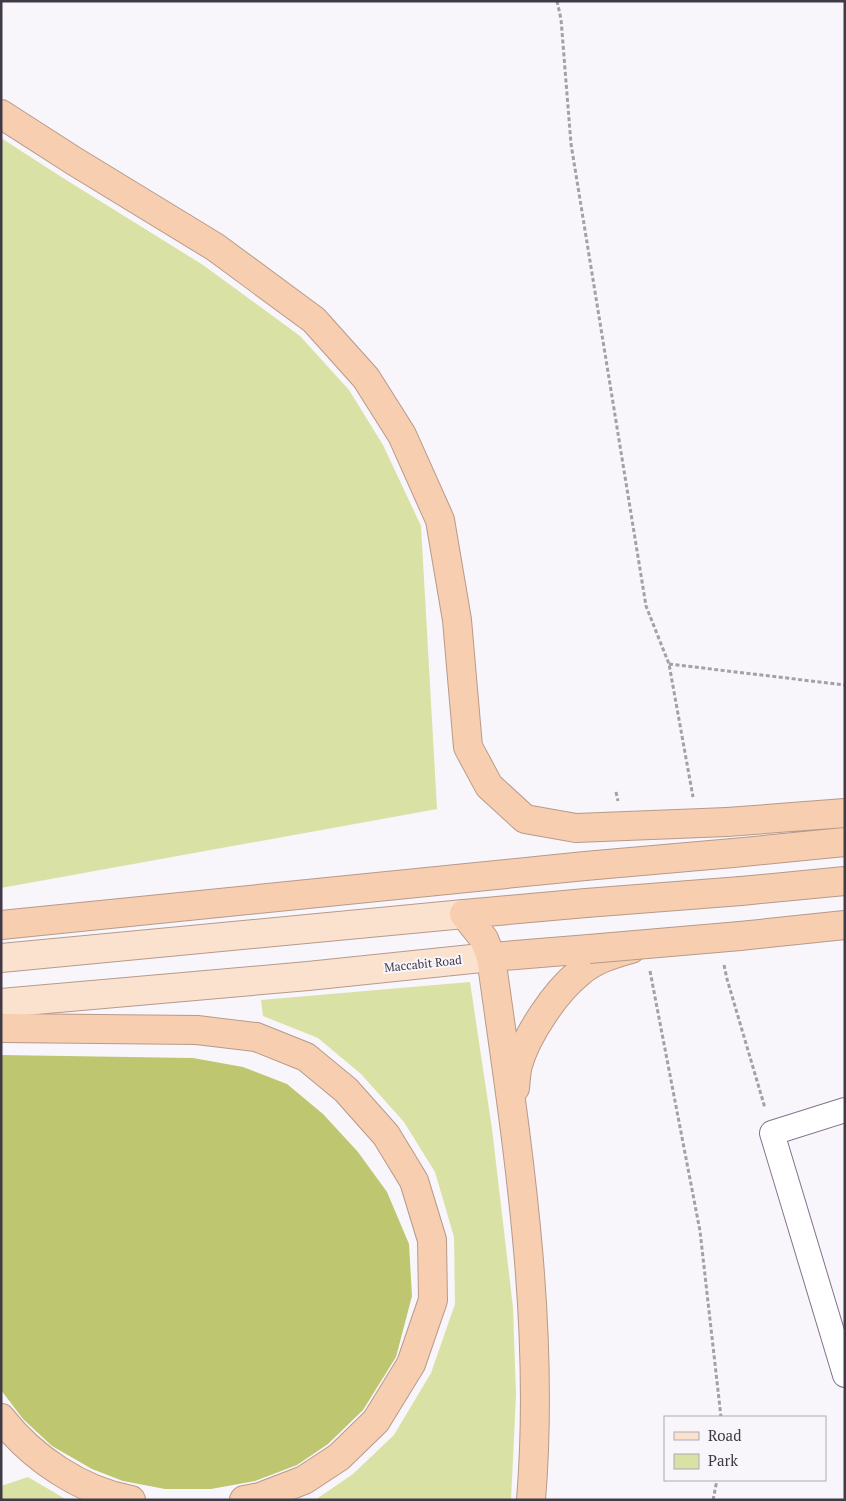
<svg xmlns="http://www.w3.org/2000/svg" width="846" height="1501" font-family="'PT Serif',serif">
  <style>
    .green { fill: #dae1a4 }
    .forest { fill: #bec670 }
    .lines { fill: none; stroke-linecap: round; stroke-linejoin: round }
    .minor-casing { stroke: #83738e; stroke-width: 26 }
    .primary-casing { stroke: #b79a8a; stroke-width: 30 }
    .motorway-casing { stroke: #b79a8a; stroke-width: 30 }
    .path { stroke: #a49fa8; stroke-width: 3; stroke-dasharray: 4 2.5; stroke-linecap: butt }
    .minor { stroke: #fff; stroke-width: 24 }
    .primary { stroke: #fae2cf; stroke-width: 28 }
    .motorway { stroke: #f7ceaf; stroke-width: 28 }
    .motorway-bridge-casing { stroke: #b79a8a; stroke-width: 30; stroke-linecap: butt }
    .motorway-bridge { stroke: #f7ceaf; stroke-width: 28 }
    .labels { text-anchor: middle; stroke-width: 4; stroke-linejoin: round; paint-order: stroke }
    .street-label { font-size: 12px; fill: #413a46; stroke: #f8f5fb }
  </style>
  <rect width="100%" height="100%" fill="#f8f5fb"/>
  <path class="green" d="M1,138l62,40 140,87 97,71 49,54 34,55 38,81 16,283 -436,79z
    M470,982l22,147 21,179 3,87 -5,105h-196l38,-26 41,-39 37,-62 24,-69 -1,-67 -19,-65 -31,-50 -43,-48 -43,-36 -55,-22 -2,-16z
    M28,1477l39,23h-66v-14z"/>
  <path class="forest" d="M1,1055l192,3 50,9 44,17 36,30 35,38 29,40 22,52 3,52 -16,61 -33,53 -35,34 -31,21 -42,16 -44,8h-46l-42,-8 -31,-12 -40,-23 -29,-27 -22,-29z"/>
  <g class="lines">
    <g class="minor-casing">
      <path id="minor" d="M845,1110l-73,23 73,242"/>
    </g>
    <g class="primary-casing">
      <path id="primary" d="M1,958l463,-44
        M1,1003l307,-27 183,-19"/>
    </g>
    <g class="motorway-casing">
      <path id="motorway" d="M1,114l73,47 141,86 99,73 52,58 36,57 38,85 17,100 11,127 21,39 36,33 51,9
        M727,822l118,-9
        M733,853l112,-11
        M741,891l104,-10
        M464,914l20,25 7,18c25,180 55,361 40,543
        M464,914l122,-11
        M1,925l584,-59
        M740,936l105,-11
        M491,957l98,-8
        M1,1028l196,2 59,7 50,20 40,33 40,45 28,46 18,59 1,60 -22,64 -35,57 -37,36 -35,23 -44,17 -16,3
        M515,1088c1,-8 1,-16 3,-23 8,-29 37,-73 61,-92 14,-13 34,-19 52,-24
        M1,1418c31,40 80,73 130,82"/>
    </g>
    <path class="path" d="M557,1l4,18 10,125 75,462 23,58 24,133
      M669,664l176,21
      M616,792l2,9
      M724,965l3,14 38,129
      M650,971l50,260 21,186
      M713,1500l4,-20"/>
    <use href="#minor" class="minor"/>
    <use href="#primary" class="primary"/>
    <use href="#motorway" class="motorway"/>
    <g class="motorway-bridge-casing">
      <path id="motorway-bridge" d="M576,828l151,-6
        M585,866l148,-13
        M586,903l155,-12
        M589,949l151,-13"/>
    </g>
    <use href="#motorway-bridge" class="motorway-bridge"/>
  </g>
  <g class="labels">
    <g class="street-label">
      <text transform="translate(423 964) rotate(-6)" y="4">Maccabit Road</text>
    </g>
  </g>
  <rect width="846" height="1501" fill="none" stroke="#413a46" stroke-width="5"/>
  <rect x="664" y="1416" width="162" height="65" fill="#f8f5fb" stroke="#afaab3"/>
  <rect x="674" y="1432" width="25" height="8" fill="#fae2cf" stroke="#afaab3"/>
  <text x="708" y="1441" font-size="15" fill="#413a46">Road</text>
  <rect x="674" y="1454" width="25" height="15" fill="#dae1a4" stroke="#afaab3"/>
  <text x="708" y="1466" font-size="15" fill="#413a46">Park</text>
</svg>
